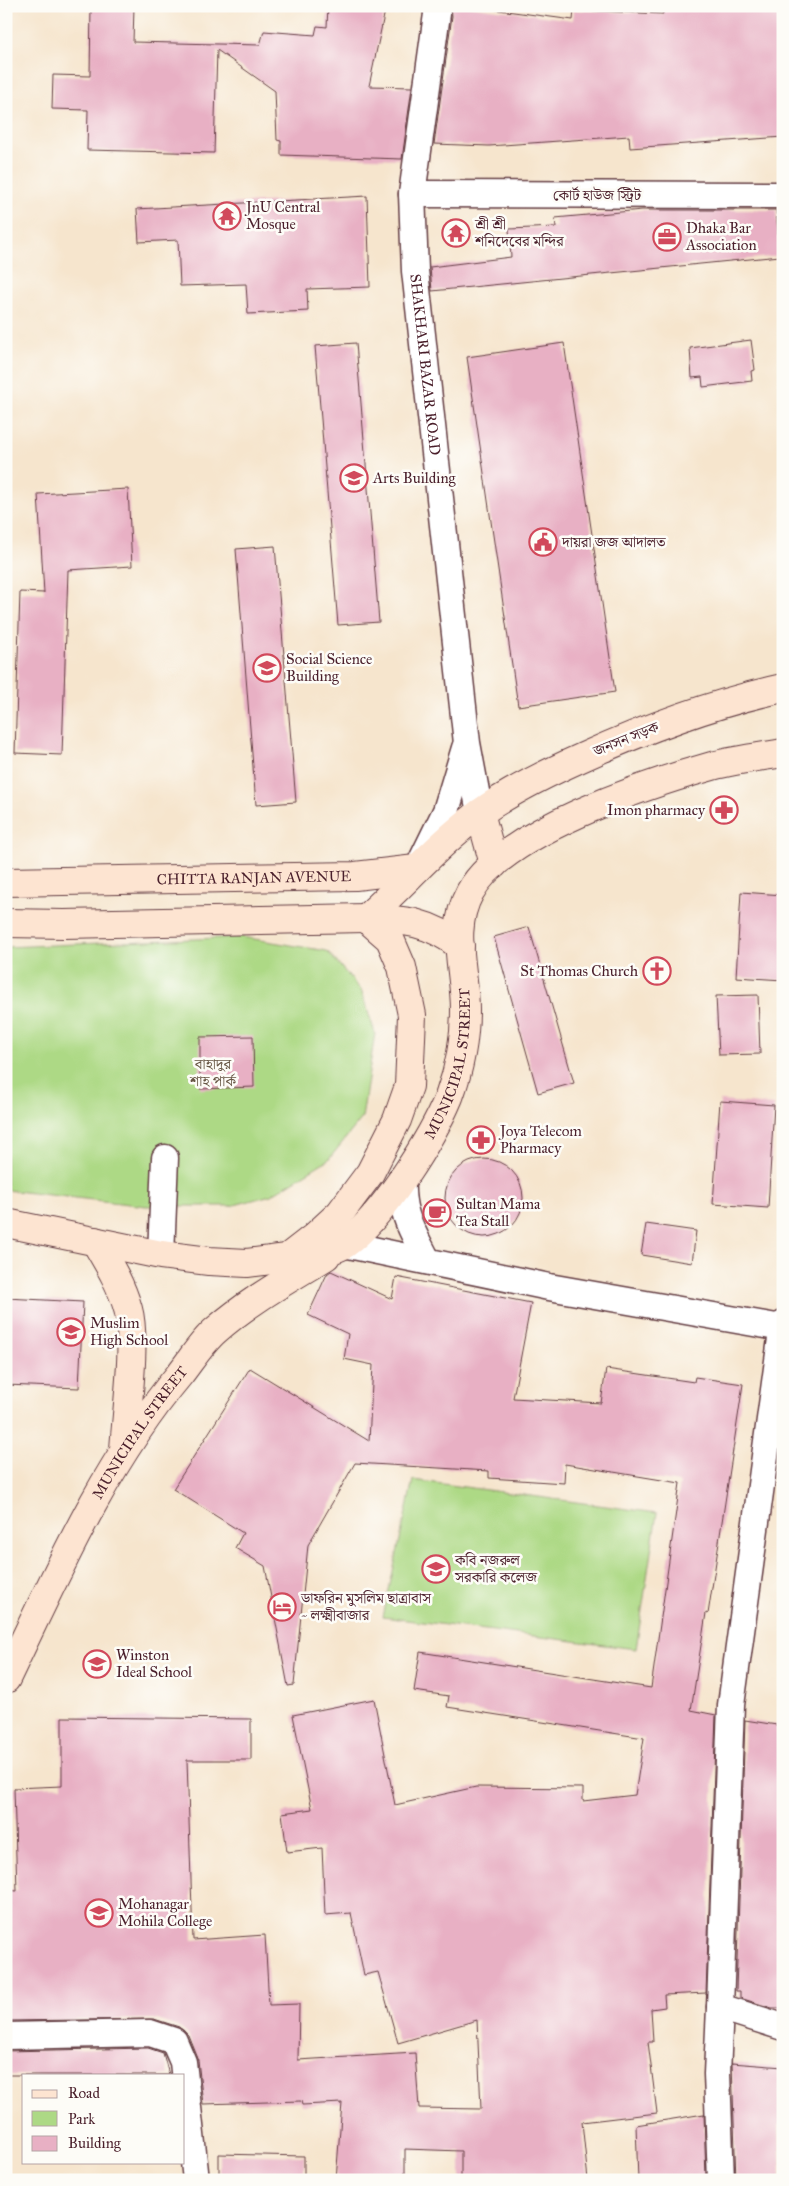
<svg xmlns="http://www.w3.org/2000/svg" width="789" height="2186" font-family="'IM FELL Great Primer','Noto Serif Bengali',serif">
	<rect width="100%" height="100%" fill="#fdfcf7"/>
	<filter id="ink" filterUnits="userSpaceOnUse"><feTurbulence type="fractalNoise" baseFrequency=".02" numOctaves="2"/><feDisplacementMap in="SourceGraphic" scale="10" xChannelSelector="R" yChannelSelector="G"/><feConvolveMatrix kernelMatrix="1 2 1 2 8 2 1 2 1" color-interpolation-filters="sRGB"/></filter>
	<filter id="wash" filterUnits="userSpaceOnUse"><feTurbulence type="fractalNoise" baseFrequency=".0096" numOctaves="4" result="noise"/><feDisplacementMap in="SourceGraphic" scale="20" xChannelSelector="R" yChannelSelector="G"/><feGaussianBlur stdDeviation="1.12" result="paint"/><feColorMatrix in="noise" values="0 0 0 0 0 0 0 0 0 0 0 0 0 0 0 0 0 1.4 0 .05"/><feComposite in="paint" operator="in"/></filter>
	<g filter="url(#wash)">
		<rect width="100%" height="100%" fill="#f6e5cd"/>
		<g fill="#add985" stroke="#7c7c58">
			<path d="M242 937 327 951 361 990 375 1033 362 1118 329 1159 271 1195 231 1206H146L6 1190V947Z"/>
			<path d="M413 1480 657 1513 636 1649 383 1617Z"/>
		</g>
		<g id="blocks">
			<g fill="#e8b0c4">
				<path d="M91 6H134L133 42 260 45 264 31 315 35 317 26 327 27 328 6H386L369 86 412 87 402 159 281 155V141L277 140 275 91 217 50 214 153 87 150 88 110 52 109 53 75 90 76Z"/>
				<path d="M451 6H469L573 20 574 10 663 14 662 6H783V137L630 148 629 136 489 146 434 144 452 16Z"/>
				<path d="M367 196 370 287 307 289 308 311 248 314 246 284 180 286 178 240 139 242 137 209Z"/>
				<path d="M642 210H776L780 256 432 291 430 267 511 257 509 229 556 227 555 218Z"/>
				<path d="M751 340 755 370 751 371 752 381 703 387 702 377 692 378 690 348Z"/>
				<path d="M356 343 379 622 338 625 315 346Z"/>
				<path d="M564 343 615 692 518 706 467 357Z"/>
				<path d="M128 489 132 566 68 570 62 755 15 753 20 592 44 593 38 494Z"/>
				<path d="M275 546 296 802 256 805 236 549Z"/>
				<path d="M741 892 783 895V980L736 977Z"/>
				<path d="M529 927 574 1083 538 1093 494 937Z"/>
				<path d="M758 995 760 1054 719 1055 716 996Z"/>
				<path d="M253 1036 254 1087 200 1089V1037Z"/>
				<path d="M720 1101 774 1105 768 1208 713 1204Z"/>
				<circle cx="484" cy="1198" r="39"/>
				<path d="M646 1224 696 1231 692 1263 641 1255Z"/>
				<path d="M331 1271 392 1299 396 1277 531 1303 513 1398 601 1403 606 1369 694 1382 695 1377 743 1384 708 1614 706 1613 691 1710 716 1715 706 1993 664 1995 665 2007 651 2009 653 2042H648L657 2113 582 2122 588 2180H461V2151L405 2149V2180H336L342 2103 302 2105 301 2101 203 2104 198 2060 188 2035 179 2027 154 2019 6 2021V1890L17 1891 14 1788 62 1786V1717L251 1719V1760H187L193 1940 265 1935 269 2005 299 2004 298 2060 415 2053 419 2108 481 2109 477 2020 398 2043 378 1972 364 1975 351 1913 325 1915 322 1848 287 1852 282 1813 312 1809 293 1715 374 1699 395 1805 476 1787 583 1788V1801L635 1795 644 1738 447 1707 449 1696 414 1691 420 1652 651 1688 680 1483 565 1464 564 1483 489 1478V1471L355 1463 308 1545 294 1685 288 1686 265 1566 235 1548 243 1533 173 1489 250 1368 369 1441 373 1365 344 1359 348 1334 308 1315 327 1274Z"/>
				<path d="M6 1298 83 1302 79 1388 6 1385Z"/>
				<path d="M745 1720 783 1726V2008H772L740 1998V1991H736Z"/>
				<path d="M148 2048 163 2053 169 2075H6V2051Z"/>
				<path d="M732 2063 783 2067V2125H779L781 2180H736Z"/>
				<path d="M704 2114 706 2180H638L636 2125Z"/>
				<path d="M219 2154 304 2156V2180H219Z"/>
			</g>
		</g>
	</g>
	<g filter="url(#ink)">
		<use href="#blocks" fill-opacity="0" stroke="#643d43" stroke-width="1"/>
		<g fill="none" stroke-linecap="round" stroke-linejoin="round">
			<g stroke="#643d43" stroke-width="29">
				<g id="street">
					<path id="s1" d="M436 6 437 14 412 194 415 271 467 743 480 813"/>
					<path d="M412 194 783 195"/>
					<path d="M422 860 446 811 465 748"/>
					<path d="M402 1178C400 1214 412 1230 427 1260"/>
					<path d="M344 1244 549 1287 782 1328"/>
					<path d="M161 1255 165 1158"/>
					<path d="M783 1324 731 1705 720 2007 783 2027"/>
					<path d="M720 2007 717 2074 721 2180"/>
					<path d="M6 2036 150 2033 174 2041 183 2062 196 2180"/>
				</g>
			</g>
			<g stroke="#643d43" stroke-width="30">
				<g id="secondary">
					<path d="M480 813 494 864"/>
					<path id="s2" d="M6 882 355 876 416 869"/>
					<path d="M366 918C404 884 439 843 480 813 512 790 547 773 583 757 647 728 714 703 783 688"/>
					<path d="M6 923 64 924 366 918C405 920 429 921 460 946"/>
					<path d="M6 1223 161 1255 209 1261 247 1263 287 1258 314 1237 340 1213 370 1173 397 1120 409 1086 412 1015 402 967 390 939 366 918"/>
					<path d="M95 1241C108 1263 121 1284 128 1309 137 1340 126 1415 124 1450"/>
					<path id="s3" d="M287 1258C302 1255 333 1252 345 1244 382 1218 432 1138 449 1097 459 1070 465 1039 465 1010 465 969 449 930 470 892 502 832 648 784 712 766 735 760 759 757 783 753"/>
					<path id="s4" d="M6 1679C57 1573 104 1465 180 1374 191 1360 202 1342 216 1330 249 1301 289 1279 326 1256"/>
				</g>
			</g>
			<use href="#street" stroke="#fff" stroke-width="26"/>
			<use href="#secondary" stroke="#fde4d1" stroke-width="28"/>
		</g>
	</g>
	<defs>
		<g id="temple-ring" transform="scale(1.4375)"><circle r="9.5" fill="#fdfcf7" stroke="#d1495b" stroke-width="1.5"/><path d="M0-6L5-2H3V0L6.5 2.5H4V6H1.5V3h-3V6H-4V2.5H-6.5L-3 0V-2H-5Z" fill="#d1495b"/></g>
		<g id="office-ring" transform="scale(1.4375)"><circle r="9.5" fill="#fdfcf7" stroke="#d1495b" stroke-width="1.5"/><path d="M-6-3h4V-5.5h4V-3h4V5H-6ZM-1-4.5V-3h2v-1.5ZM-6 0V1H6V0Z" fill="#d1495b"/></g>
		<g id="university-ring" transform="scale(1.4375)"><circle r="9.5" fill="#fdfcf7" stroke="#d1495b" stroke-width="1.5"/><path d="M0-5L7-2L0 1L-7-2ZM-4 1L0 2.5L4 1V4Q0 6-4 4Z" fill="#d1495b"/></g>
		<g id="civic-ring" transform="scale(1.4375)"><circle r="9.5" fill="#fdfcf7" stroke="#d1495b" stroke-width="1.5"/><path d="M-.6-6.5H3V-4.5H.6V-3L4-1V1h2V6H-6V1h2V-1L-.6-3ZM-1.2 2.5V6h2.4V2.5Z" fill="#d1495b"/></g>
		<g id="pharmacy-ring" transform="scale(1.4375)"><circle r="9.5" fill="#fdfcf7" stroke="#d1495b" stroke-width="1.5"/><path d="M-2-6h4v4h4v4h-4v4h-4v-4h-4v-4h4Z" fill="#d1495b"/></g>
		<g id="church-ring" transform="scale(1.4375)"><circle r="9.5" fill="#fdfcf7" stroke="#d1495b" stroke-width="1.5"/><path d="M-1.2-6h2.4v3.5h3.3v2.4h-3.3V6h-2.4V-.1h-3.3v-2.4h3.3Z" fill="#d1495b"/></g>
		<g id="cafe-ring" transform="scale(1.4375)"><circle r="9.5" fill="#fdfcf7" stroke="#d1495b" stroke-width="1.5"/><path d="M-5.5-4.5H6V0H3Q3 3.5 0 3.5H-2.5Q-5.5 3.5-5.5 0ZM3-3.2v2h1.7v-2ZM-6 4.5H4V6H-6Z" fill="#d1495b"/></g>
		<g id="school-ring" transform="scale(1.4375)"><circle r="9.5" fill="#fdfcf7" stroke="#d1495b" stroke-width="1.5"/><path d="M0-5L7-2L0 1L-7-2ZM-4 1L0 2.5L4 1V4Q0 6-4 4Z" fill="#d1495b"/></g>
		<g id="hotel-ring" transform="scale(1.4375)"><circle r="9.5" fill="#fdfcf7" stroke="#d1495b" stroke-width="1.5"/><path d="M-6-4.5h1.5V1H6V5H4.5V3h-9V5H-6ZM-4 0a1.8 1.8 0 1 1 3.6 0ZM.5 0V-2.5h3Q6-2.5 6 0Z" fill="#d1495b"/></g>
	</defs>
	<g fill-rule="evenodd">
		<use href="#temple-ring" x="227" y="216"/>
		<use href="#temple-ring" x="456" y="233"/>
		<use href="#office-ring" x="667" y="237"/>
		<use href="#university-ring" x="354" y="478"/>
		<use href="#civic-ring" x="543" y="542"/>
		<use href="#university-ring" x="267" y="668"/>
		<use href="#pharmacy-ring" x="724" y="810"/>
		<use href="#church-ring" x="657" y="971"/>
		<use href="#pharmacy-ring" x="481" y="1140"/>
		<use href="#cafe-ring" x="437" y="1213"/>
		<use href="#school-ring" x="71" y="1332"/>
		<use href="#university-ring" x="436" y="1569"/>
		<use href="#hotel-ring" x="282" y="1607"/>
		<use href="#school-ring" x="97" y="1664"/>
		<use href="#university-ring" x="99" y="1913"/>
	</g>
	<g text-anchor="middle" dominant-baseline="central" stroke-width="5" stroke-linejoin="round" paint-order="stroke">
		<g font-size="15" fill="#4a1f2b" stroke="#fdfcf7">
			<text x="597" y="195">কোর্ট হাউজ স্ট্রিট</text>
			<text stroke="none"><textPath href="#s1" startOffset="361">SHAKHARI BAZAR ROAD</textPath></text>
			<text transform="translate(626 739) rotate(-22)">জনসন সড়ক</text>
			<text stroke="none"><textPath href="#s2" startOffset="248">CHITTA RANJAN AVENUE</textPath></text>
			<text stroke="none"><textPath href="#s3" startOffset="274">MUNICIPAL STREET</textPath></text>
			<text stroke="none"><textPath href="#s4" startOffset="281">MUNICIPAL STREET</textPath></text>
		</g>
		<g font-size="15" fill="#4a1f2b" stroke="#fdfcf7" text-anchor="start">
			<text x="246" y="207">JnU Central<tspan x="246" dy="17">Mosque</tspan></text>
			<text x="475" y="224">শ্রী শ্রী<tspan x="475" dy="17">শনিদেবের মন্দির</tspan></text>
			<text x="686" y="228">Dhaka Bar<tspan x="686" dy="17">Association</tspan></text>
			<text x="373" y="478">Arts Building</text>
			<text x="562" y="542">দায়রা জজ আদালত</text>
			<text x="286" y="659">Social Science<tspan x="286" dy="17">Building</tspan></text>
			<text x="705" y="810" text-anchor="end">Imon pharmacy</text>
			<text x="638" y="971" text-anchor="end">St Thomas Church</text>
			<text x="500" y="1131">Joya Telecom<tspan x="500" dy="17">Pharmacy</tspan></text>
			<text x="456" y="1204">Sultan Mama<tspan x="456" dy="17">Tea Stall</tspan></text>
			<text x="90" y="1323">Muslim<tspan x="90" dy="17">High School</tspan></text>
			<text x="455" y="1560">কবি নজরুল<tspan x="455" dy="17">সরকারি কলেজ</tspan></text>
			<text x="301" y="1598">ডাফরিন মুসলিম ছাত্রাবাস<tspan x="301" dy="17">~ লক্ষ্মীবাজার</tspan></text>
			<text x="116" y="1655">Winston<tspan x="116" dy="17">Ideal School</tspan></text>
			<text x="118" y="1904">Mohanagar<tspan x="118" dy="17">Mohila College</tspan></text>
		</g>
		<g font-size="15" fill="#685746" stroke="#fdfcf7">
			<text x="213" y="1064">বাহাদুর<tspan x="213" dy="17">শাহ পার্ক</tspan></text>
		</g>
	</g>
	<rect width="789" height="2186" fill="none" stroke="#fdfcf7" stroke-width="25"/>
	<rect x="22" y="2074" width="162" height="90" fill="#fdfcf7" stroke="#b5a4a5"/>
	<rect x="32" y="2090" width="25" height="8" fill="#fde4d1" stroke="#b5a4a5"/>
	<text x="68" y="2098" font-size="15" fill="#4a1f2b">Road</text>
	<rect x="32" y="2111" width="25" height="15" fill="#add985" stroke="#b5a4a5"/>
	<text x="68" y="2124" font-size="15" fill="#4a1f2b">Park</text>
	<rect x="32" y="2136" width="25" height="15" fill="#e8b0c4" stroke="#b5a4a5"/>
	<text x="68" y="2148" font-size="15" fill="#4a1f2b">Building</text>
</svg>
